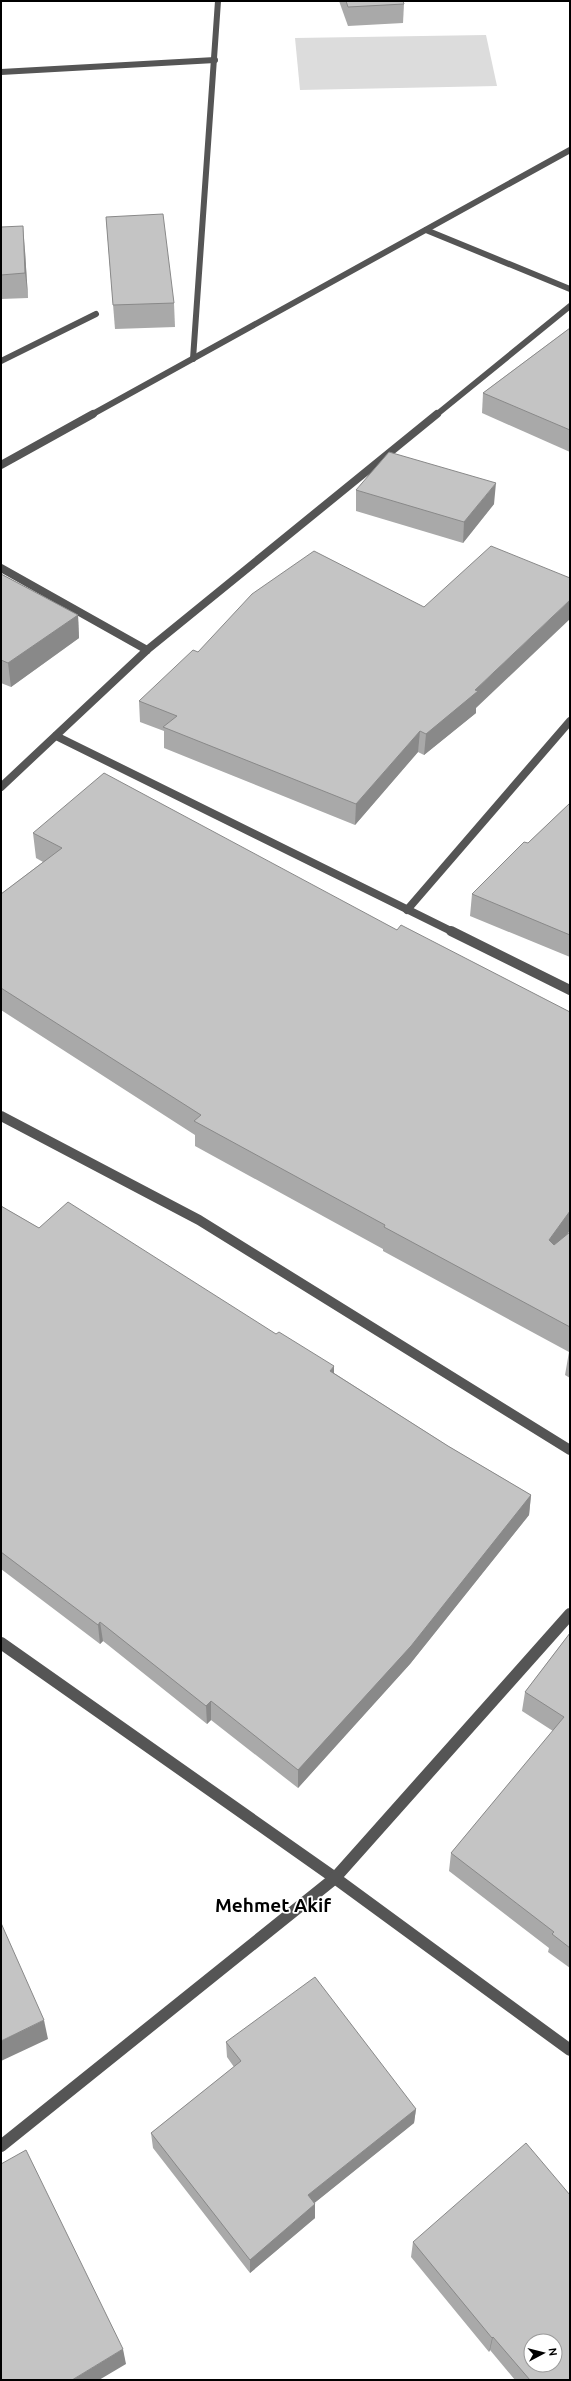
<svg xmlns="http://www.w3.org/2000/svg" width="571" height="2381" font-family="Ubuntu,sans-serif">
	<rect width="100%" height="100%" fill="#fff"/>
	<path fill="#dcdcdc" d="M486 35 497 86 300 90 295 38Z"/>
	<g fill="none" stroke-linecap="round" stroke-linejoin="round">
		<g stroke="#555" stroke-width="6">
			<path d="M1 72 215 60"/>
			<path d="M426 230 570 289"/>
			<path d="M193 359 218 1"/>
			<path d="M1 361 96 314"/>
			<path d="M91 415 570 150"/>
			<path d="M436 415 570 306"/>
		</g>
		<g stroke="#555" stroke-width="8">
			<path d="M1 465 93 414"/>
			<path d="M1 568 147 650"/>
			<path d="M56 736 453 932"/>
			<path d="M1 787 147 650 437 414"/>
			<path d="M407 910 570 721"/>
		</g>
		<g stroke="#555" stroke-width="10">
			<path d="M451 931 570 990"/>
			<path d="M1 1116 199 1220 570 1450"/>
		</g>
		<g stroke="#555" stroke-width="12">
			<path d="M1 1643 335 1878 570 2050"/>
			<path d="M1 2146 335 1878 570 1614"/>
		</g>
	</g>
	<g fill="#a9a9a9">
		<path d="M339 1H403L404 4 403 23 348 26Z"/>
		<path d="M106 217 174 303 175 327 115 329Z"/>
		<path d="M1 227 25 251 28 298 1 299Z"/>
		<path d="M570 328V452L482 413 483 393Z"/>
		<path d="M356 490 494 504 463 543 356 511Z"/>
		<path d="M1 574 78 615 79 638 11 687 1 683Z"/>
		<path d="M198 652 476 708V713L424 755 418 752 355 825 164 748V731L140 722 139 701Z"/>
		<path d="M570 803V957L470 916 472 894 528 843Z"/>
		<path d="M33 833 397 930 570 1012V1230L568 1233 570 1232V1378L565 1375 569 1352 383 1251V1249L195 1146V1135L1 1010V894L43 862 36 858Z"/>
		<path d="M1 1206 39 1228 334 1373 448 1446 531 1495 529 1515 410 1664 298 1788 211 1720 207 1724 103 1641 100 1644 1 1569Z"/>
		<path d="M570 1633V1968L548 1952 549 1948 449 1871 451 1853 553 1731 522 1711 525 1692Z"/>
		<path d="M226 2042 416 2109 414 2123 314 2203 315 2204V2218L250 2273 153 2148 151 2133 234 2067 227 2057Z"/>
		<path d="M413 2242 570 2380H515L490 2350 489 2352 411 2257Z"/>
	</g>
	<g fill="#898989">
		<path d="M23 226 25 251 28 298 25 273Z"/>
		<path d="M496 483 494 504 463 543 464 522Z"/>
		<path d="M570 600V619L476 708V713L424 755 426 734 475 690Z"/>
		<path d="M78 615 79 638 11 687 8 663Z"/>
		<path d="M420 731 418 752 355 825 356 804Z"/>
		<path d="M570 1211V1230L546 1265 549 1240Z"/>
		<path d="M334 1366V1386L330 1371Z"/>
		<path d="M531 1495 529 1515 410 1664 298 1788V1770Z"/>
		<path d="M100 1622 103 1641 100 1644 98 1625Z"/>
		<path d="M211 1701V1720L207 1724 206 1706Z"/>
		<path d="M44 2020 48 2039 1 2061V2041Z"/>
		<path d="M416 2109 414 2123 307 2209 308 2195Z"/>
		<path d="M315 2204V2218L250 2273V2260Z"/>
		<path d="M493 2337 490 2350 489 2352 492 2338Z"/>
		<path d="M123 2349 126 2364 99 2380H72Z"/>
	</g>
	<g fill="#c4c4c4" stroke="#898989" fill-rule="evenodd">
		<path d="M346 1H403L404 4 348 7Z"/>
		<path d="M163 214 174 303 113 305 106 217Z"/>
		<path d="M23 226 25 273 1 275V227Z"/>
		<path d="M570 328V430L483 393Z"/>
		<path d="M389 452 496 483 464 522 356 490Z"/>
		<path d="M491 546 570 578V600L475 690 478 691 426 734 420 731 356 804 163 727 177 716 139 701 193 650 198 652 252 594 314 551 424 607Z"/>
		<path d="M1 574 78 615 8 663 1 660Z"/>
		<path d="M104 773 397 930 401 925 570 1012V1211L549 1240 554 1245 570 1232V1327L384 1227 385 1225 194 1121 201 1115 1 988V894L62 848 33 833Z"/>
		<path d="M570 803V935L472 894 524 842 528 843Z"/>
		<path d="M68 1202 276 1334 279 1332 334 1366 330 1371 448 1446 531 1495 411 1646 298 1770 211 1701 206 1706 100 1622 98 1625 1 1552V1206L39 1228Z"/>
		<path d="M570 1633V1948L552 1934 554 1932 451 1853 564 1717 525 1692Z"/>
		<path d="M1 1923 44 2020 1 2041Z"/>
		<path d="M315 1977 416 2109 308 2195 315 2204 250 2260 151 2133 241 2061 226 2042Z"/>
		<path d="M526 2143 570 2195V2380H530L493 2337 492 2338 413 2242ZM531 2341H555V2365H531Z"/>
		<path d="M26 2150 123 2349 72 2380H1V2164Z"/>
	</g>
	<g text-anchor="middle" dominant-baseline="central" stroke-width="3.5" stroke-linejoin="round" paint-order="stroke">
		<g font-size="19" font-weight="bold" fill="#000" stroke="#fff">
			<text x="273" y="1905">Mehmet Akif</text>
		</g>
	</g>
	<rect width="571" height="2381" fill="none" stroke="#000000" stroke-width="4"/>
	<g transform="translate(543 2353) rotate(83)"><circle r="19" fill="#ffffff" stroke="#999999"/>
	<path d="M0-3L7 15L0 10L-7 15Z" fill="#000000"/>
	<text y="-6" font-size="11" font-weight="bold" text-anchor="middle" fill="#000000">N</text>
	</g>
</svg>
